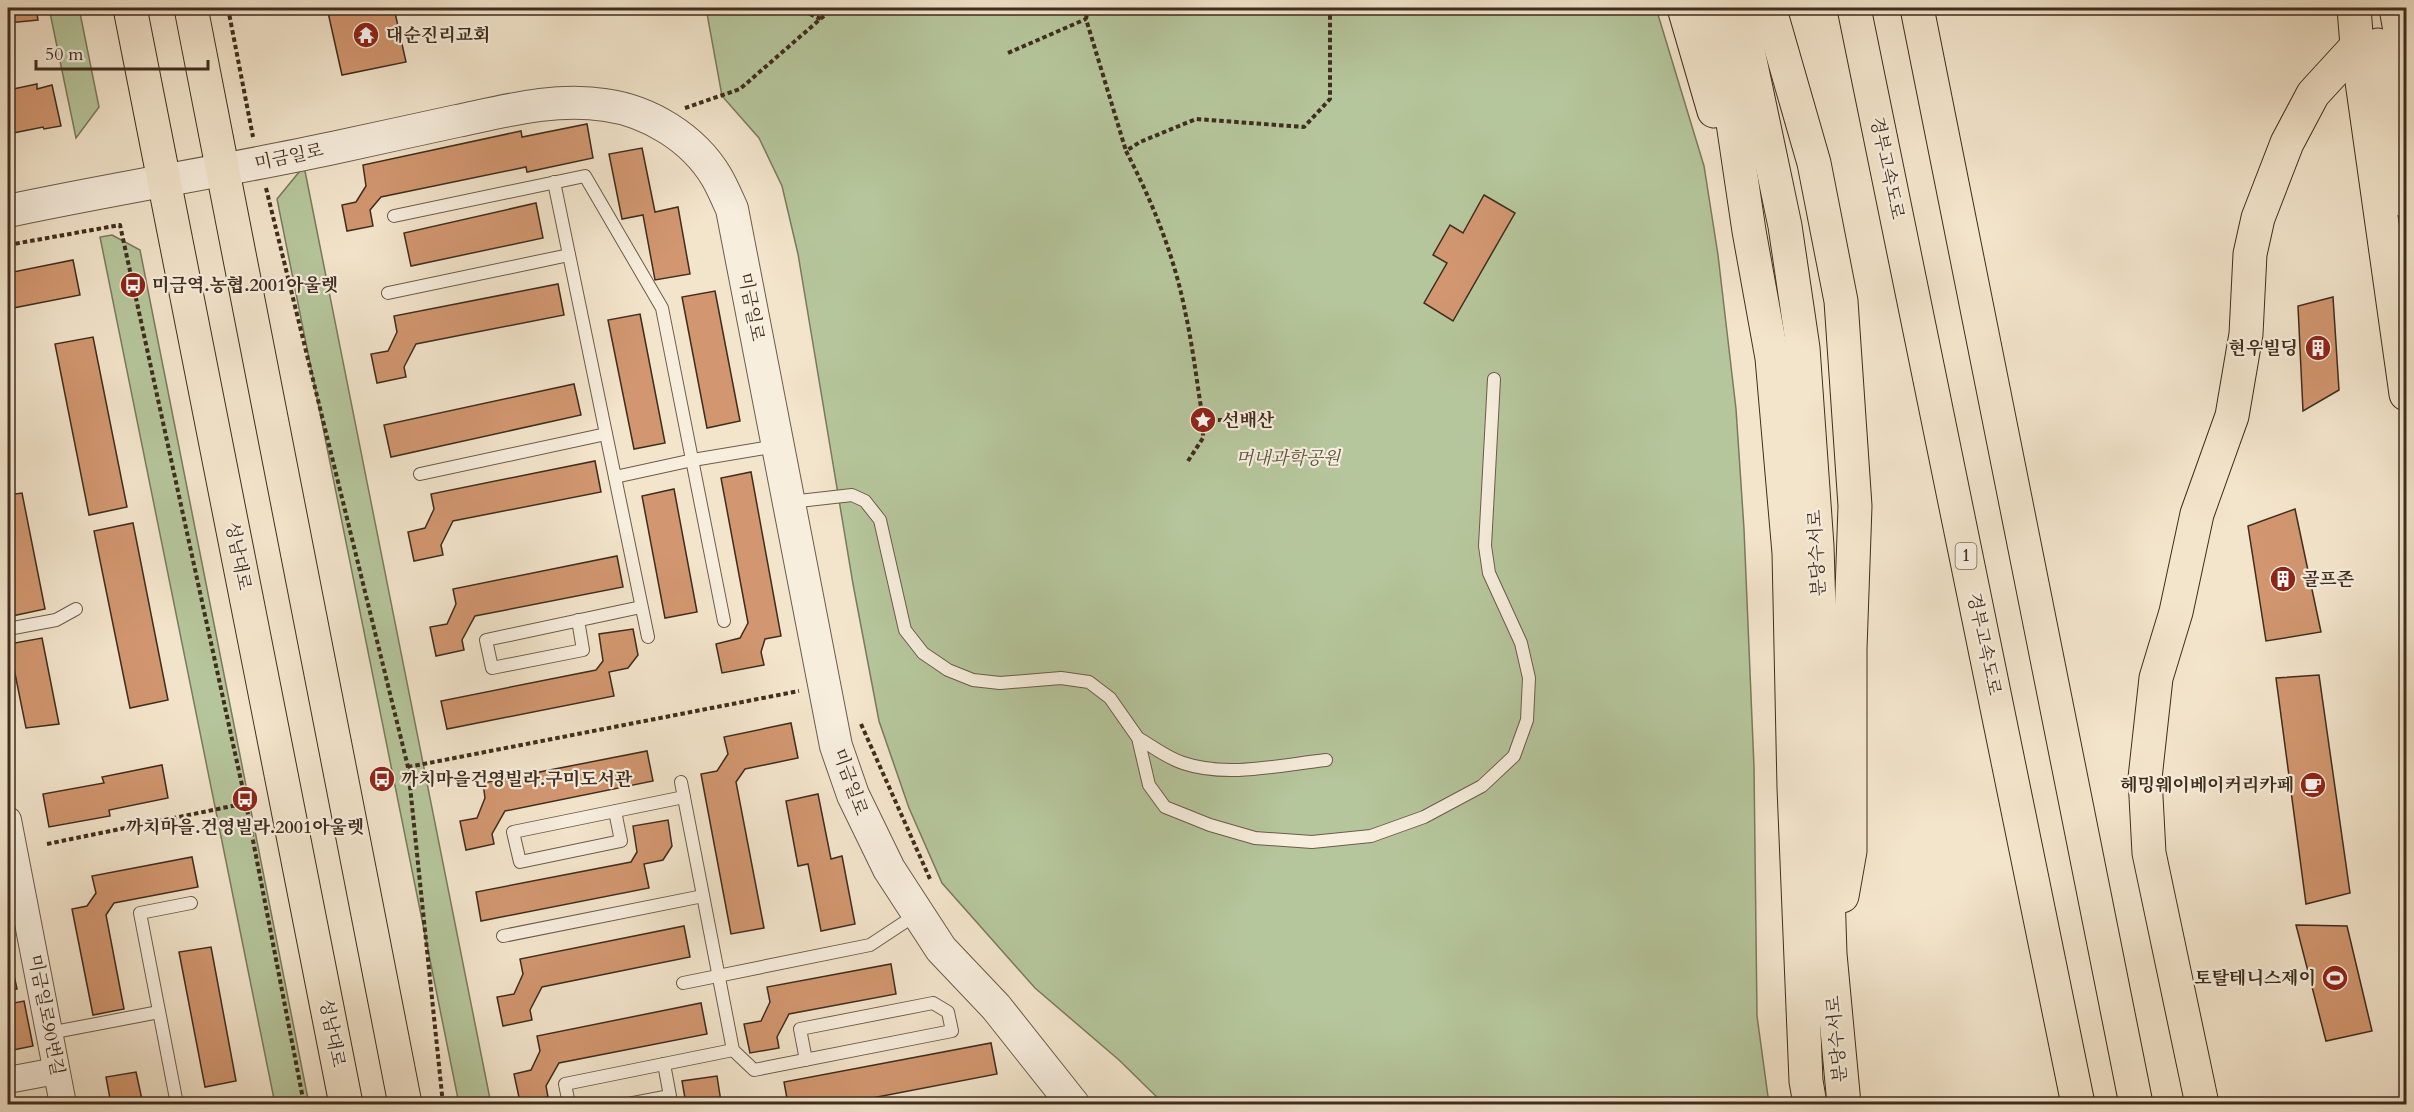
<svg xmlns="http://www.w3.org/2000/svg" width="2414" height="1112" font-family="Cardo,'Noto Serif KR',serif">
	<rect width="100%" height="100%" fill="#f3e5cc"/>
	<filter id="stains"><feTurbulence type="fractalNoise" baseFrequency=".00333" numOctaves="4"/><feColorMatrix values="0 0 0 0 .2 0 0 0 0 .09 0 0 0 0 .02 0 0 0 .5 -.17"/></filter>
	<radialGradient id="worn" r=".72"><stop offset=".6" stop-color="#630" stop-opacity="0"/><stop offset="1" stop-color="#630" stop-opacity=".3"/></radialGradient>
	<g fill="#b6c69c" stroke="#7a7a5d" stroke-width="1.5">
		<path d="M49 8H79L99 107 76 138Z"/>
		<path d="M706 8H1656L1704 166 1718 255 1736 409 1744 529 1754 767 1757 1016 1769 1104H1164L1119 1060 1035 988 942 883 909 808 879 721 853 584 798 254 782 186 759 138 722 96Z"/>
		<path d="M304 166 491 1104H459L277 199Z"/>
		<path d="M112 235 140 250 309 1104H275L100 237Z"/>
	</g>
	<g fill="#d29770" stroke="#3f2d1e" stroke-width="1.5">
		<path d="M8 8H36L38 20 8 23Z"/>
		<path d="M327 8H394L406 62 342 75Z"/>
		<path d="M460 8H495L462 14Z"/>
		<path d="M37 84V89L52 85 61 126 44 129 43 127 8 134V90Z"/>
		<path d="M587 124 593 158 527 172 526 167 381 197 370 210 373 226 347 231 342 205 356 202 366 186 363 165 521 131 522 137Z"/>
		<path d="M642 148 655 212 678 207 690 274 655 280 643 215 622 219 609 154Z"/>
		<path d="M1484 195 1515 213 1453 321 1424 303 1447 263 1433 255 1450 225 1463 233Z"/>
		<path d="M536 203 543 238 411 266 404 233Z"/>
		<path d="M73 260 80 295 8 309V273Z"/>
		<path d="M558 284 564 315 416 344 404 367 406 377 377 383 371 354 388 351 397 332 394 316Z"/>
		<path d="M715 291 740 421 707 428 682 297Z"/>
		<path d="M2333 297 2339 390 2303 411 2298 306Z"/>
		<path d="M640 314 665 443 634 449 608 320Z"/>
		<path d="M93 337 127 507 89 515 55 344Z"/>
		<path d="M574 384 581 415 391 457 384 425Z"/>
		<path d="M8 439 14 469 8 470Z"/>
		<path d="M595 461 601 492 453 521 441 545 443 555 414 561 408 532 425 528 434 509 431 494Z"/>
		<path d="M751 472 781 636 765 639 761 652 764 665 722 673 716 644 740 638 748 623 721 478Z"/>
		<path d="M674 489 697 612 665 618 642 496Z"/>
		<path d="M22 493 45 609 12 616 8 593V495Z"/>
		<path d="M2295 509 2321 632 2266 641 2248 526Z"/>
		<path d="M133 523 168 700 130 708 94 531Z"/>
		<path d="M617 556 623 587 475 616 462 640 464 650 436 656 430 627 447 624 456 604 453 589Z"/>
		<path d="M633 629 638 655 628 668 609 672 614 696 447 729 441 701 596 670 603 661 599 634Z"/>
		<path d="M42 638 59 724 26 728 9 644Z"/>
		<path d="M2319 675 2350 893 2306 904 2276 678Z"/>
		<path d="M791 723 798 758 745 769 736 782 764 928 731 934 701 774 717 771 728 754 724 737Z"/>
		<path d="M647 751 653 781 505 811 492 834 494 844 466 850 460 821 477 818 485 798 483 783Z"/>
		<path d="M162 765 168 798 109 810 110 816 49 827 43 794 104 783 102 777Z"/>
		<path d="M818 794 831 859 842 856 855 924 821 931 808 864 798 866 786 801Z"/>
		<path d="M668 820 672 846 663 860 644 864 649 888 481 921 476 892 631 862 637 852 633 826Z"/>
		<path d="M192 857 198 887 114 903 106 915 124 1009 93 1015 72 909 87 906 96 893 92 876Z"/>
		<path d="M2296 925 2347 926 2372 1031 2326 1041Z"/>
		<path d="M684 926 690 957 542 987 530 1010 532 1020 503 1026 497 997 514 994 523 974 520 959Z"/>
		<path d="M211 947 236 1081 205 1087 179 952Z"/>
		<path d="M8 948 17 989 8 991Z"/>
		<path d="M891 964 896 994 789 1014 777 1037 779 1048 750 1053 744 1024 761 1021 770 1002 767 987Z"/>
		<path d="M24 1001 33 1046 8 1051V1004Z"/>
		<path d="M701 1003 707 1034 559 1063 546 1086 548 1097 520 1102 514 1074 531 1070 540 1051 537 1036Z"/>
		<path d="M991 1043 997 1074 841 1104H788L784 1082Z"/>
		<path d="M136 1072 143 1104H111L106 1077Z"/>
		<path d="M717 1076 721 1102 719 1104H686L682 1081Z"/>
	</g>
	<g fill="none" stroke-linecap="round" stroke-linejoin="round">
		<g stroke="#6c5b4a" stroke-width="14">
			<g id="service">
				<path d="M554 182 648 637"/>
				<path d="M394 216 585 176 662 308 724 621"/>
				<path d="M388 293 569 255"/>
				<path d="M420 474 606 434"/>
				<path d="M615 477 693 460 777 446"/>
				<path d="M790 502 852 495 865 501 880 520 905 630 923 653 948 670 973 680 1000 683 1061 678 1089 682 1110 698 1138 738 1149 785 1165 807 1210 825 1255 838 1312 842 1371 836 1424 817 1482 786 1514 756 1527 720 1529 678 1521 643 1489 573 1485 546 1494 379"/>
				<path d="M578 620 583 650 492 668 486 640 641 607"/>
				<path d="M8 629 56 620 76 609"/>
				<path d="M1138 738C1152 746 1167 758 1183 763 1227 778 1280 765 1326 760"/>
				<path d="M681 782 733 1050 754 1070 952 1031 948 1012 933 1003 800 1029 806 1060"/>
				<path d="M615 811 621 841 520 862 513 832 684 797"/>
				<path d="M503 936 703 896"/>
				<path d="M683 983 870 945 917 914"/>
				<path d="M49 1033 159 1012"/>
				<path d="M177 1104 140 913 191 903"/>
				<path d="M569 1104 565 1084 733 1050"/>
				<path d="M628 1104 670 1096 664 1064"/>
			</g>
		</g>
		<g stroke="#6c5b4a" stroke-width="28">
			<g id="minor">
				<path d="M8 820 63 1104"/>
				<path d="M8 1080 56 1071"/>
			</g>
		</g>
		<g stroke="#6c5b4a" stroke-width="34">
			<path id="tertiary" d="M8 211C116 188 225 171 333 148 374 139 416 130 457 121 505 111 556 97 605 105 649 111 693 138 716 176 722 186 727 198 732 209L836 746 853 795 889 869 941 949 996 1007 1073 1104"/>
		</g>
		<g stroke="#3f2d1e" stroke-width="35">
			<g id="primary">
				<path d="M130 8 346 1104"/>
				<path d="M191 8 405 1104"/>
				<path d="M2354 8 2357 46 2406 394"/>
				<path d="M2396 8 2406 65"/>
				<path d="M2378 45 2406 201"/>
				<path d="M2202 1104 2149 853 2145 778 2156 678 2176 612 2197 514 2232 416 2246 334 2250 254 2258 218 2287 143 2313 94 2357 46"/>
			</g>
		</g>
		<g stroke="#3f2d1e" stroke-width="35">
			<g id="trunk">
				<path d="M1684 8 1714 111"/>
				<path d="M1716 8 1749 231 1772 358 1789 553 1794 788 1806 1081 1810 1104"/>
				<path d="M1739 8 1785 226 1803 348 1817 546 1830 954 1844 1104"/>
				<path d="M1772 17 1814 163 1841 301 1855 506 1850 649V851L1842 896"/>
			</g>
		</g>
		<g stroke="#3f2d1e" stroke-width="35">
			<g id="motorway">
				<path d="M1854 8 2078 1104"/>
				<path d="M1917 8 2136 1104"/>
			</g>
		</g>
		<g stroke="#3f2d1e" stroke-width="4" stroke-dasharray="4.5 3" stroke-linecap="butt">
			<path d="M228 8 253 137"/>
			<path d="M796 8 821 19"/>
			<path d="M1088 8 1086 19 1126 151"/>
			<path d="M1008 53 1086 19"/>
			<path d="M685 108 740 89 833 8"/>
			<path d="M266 188 408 767 443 1104"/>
			<path d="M8 245 120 225 245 799 304 1104"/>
			<path d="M1203 420H1238"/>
			<path d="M1188 461 1203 438V420C1197 384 1193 347 1185 311 1174 255 1152 201 1126 151L1140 142 1196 119 1304 127 1330 99V8"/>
			<path d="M861 724 930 879"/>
			<path d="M408 767 799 691"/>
			<path d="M47 844 242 804"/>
		</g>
		<use href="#service" stroke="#f7eede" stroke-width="12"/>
		<use href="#minor" stroke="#f7eede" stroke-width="26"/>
		<use href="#tertiary" stroke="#f7eede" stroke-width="32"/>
		<use href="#primary" stroke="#f3e5cc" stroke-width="33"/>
		<use href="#trunk" stroke="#f3e5cc" stroke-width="33"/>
		<use href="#motorway" stroke="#f3e5cc" stroke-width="33"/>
	</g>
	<defs>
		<g id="temple-disc" transform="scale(1.35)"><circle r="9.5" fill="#8f2418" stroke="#f7eede"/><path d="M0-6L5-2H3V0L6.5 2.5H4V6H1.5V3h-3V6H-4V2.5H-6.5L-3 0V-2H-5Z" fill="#fff"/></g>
		<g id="bus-disc" transform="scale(1.35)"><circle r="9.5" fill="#8f2418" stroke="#f7eede"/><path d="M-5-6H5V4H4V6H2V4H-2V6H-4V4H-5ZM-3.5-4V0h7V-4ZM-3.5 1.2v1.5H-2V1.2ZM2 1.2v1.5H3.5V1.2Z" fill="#fff"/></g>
		<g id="building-disc" transform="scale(1.35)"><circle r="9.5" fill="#8f2418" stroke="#f7eede"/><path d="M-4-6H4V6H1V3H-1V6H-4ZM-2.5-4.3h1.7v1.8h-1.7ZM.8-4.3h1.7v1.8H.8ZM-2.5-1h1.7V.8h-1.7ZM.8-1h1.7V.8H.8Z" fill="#fff"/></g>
		<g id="sight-disc" transform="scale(1.35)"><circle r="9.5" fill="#8f2418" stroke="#f7eede"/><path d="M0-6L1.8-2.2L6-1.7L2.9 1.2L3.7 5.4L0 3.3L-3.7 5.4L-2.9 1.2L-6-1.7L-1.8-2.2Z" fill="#fff"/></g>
		<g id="cafe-disc" transform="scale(1.35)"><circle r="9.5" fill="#8f2418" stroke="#f7eede"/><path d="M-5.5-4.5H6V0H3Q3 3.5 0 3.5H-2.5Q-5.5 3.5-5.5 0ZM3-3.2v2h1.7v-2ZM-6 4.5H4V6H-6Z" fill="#fff"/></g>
		<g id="stadium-disc" transform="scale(1.35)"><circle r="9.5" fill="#8f2418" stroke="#f7eede"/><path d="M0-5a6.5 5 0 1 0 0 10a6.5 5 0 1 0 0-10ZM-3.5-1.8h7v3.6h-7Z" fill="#fff"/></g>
	</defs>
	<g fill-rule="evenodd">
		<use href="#temple-disc" x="366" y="35"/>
		<use href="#bus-disc" x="133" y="285"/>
		<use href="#building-disc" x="2318" y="348"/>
		<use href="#sight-disc" x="1203" y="420"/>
		<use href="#building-disc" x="2283" y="579"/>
		<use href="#bus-disc" x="382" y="779"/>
		<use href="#cafe-disc" x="2313" y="785"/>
		<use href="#bus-disc" x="245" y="799"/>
		<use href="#stadium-disc" x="2335" y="978"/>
	</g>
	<g text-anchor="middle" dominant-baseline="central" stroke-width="4.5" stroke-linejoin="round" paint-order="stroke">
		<rect fill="#f7eede" stroke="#766758" stroke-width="1.5" x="1955.5" y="543" width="21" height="26" rx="4.5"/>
		<g font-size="16" font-weight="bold" fill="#3f2d1e">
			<text x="1966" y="556">1</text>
		</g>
		<g font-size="18" font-weight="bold" fill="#3f2d1e" stroke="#f7eede" text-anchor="start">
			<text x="386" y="35">대순진리교회</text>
			<text x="152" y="285">미금역.농협.2001아울렛</text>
			<text x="2298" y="348" text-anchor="end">현우빌딩</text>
			<text x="1222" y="420">선배산</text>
			<text x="2302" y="579">골프존</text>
			<text x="401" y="779">까치마을건영빌라.구미도서관</text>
			<text x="2294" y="785" text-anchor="end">헤밍웨이베이커리카페</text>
			<text x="245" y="827" text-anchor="middle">까치마을.건영빌라.2001아울렛</text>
			<text x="2316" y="978" text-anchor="end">토탈테니스제이</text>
		</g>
		<g font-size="18" fill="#3f2d1e" stroke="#f7eede">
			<text transform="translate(289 157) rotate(-12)">미금일로</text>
			<text transform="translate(1887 168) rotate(78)">경부고속도로</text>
			<text transform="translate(751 307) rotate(79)">미금일로</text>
			<text transform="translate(1817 553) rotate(-93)">분당수서로</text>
			<text transform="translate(238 556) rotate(79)">성남대로</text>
			<text transform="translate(1984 644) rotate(78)">경부고속도로</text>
			<text transform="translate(850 782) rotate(70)">미금일로</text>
			<text transform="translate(46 1015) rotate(79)">미금일로90번길</text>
			<text transform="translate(332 1033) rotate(79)">성남대로</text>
			<text transform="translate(1837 1039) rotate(-95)">분당수서로</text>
		</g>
		<g font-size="18" font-style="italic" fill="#5d533e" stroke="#f7eede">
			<text x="1288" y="458">머내과학공원</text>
		</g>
	</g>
	<rect width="2414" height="1112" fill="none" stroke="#f3e5cc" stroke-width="30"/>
	<rect x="9" y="9" width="2396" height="1094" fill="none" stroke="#3f2d1e" stroke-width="3"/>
	<rect x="15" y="15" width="2384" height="1082" fill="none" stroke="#3f2d1e" stroke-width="1.5"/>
	<path d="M36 60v9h172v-9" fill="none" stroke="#3f2d1e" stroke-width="3"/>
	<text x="45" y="60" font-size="18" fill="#3f2d1e" stroke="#f7eede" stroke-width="4.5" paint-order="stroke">50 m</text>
	<rect width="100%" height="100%" filter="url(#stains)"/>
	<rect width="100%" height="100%" fill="url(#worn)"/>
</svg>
